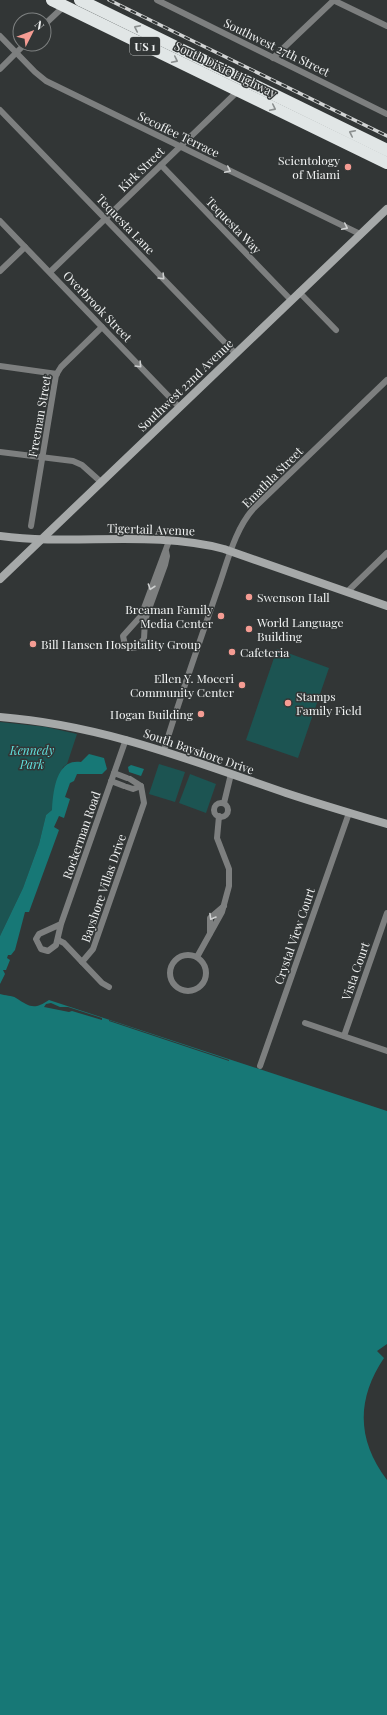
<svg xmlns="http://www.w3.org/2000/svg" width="387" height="1715" font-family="'Playfair Display',serif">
	<rect width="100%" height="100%" fill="#323636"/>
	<g fill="#1c5452">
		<path d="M277 649 329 668 298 758 246 740Z"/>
		<path d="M0 722 46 727 77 734 67 764 63 767 52 810 46 815 39 844 23 888 0 936Z"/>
		<path d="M159 764 185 772 175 802 149 794Z"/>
		<path d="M190 774 216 784 206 813 179 803Z"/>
	</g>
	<g fill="#177876">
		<path d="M89 754 104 758 107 769 102 774H77L74 781 70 783 65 797 70 799 64 818 59 816 54 827 59 830 29 912H25L15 950 11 955H8L7 958 10 960 6 970H3L5 974 0 984V936L23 888 39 844 46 815 52 810C53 792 56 758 81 762Z"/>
		<path d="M131 765 144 769 141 776 129 772 128 767Z"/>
		<path d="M0 994C5 996 12 995 16 998 30 1007 34 1010 49 1000L387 1111V1344L377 1351 384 1358C356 1400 357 1440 387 1480V1715H0Z"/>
	</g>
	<g fill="#323636">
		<path d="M51 1003 60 1007H68L102 1018V1020L72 1011 69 1012 44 1007 46 1004Z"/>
		<path d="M109 1020 229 1060V1061L109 1021Z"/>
	</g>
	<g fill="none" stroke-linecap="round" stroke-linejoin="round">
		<g stroke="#7d7f7f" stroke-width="6">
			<path d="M157 0 387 114"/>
			<path d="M333 0 387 26"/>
			<path d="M44 25 60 10 66 7"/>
			<path d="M0 36 35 72 46 81 360 234"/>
			<path d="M273 58 334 0"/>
			<path d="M0 69 25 44"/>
			<path d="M0 110 235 353"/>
			<path d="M161 165 291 300"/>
			<path d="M0 221 179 407"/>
			<path d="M0 271 25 247"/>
			<path d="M50 272 239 90"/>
			<path d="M299 292 336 330"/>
			<path d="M0 366 57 374"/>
			<path d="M0 452 73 461 82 465 101 482"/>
			<path d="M31 526 56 375 61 367 102 327"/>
			<path d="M166 551 167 556 165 565 145 620 144 639 135 648H130L125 645 123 636 141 616 169 541"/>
			<path d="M347 592 387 553"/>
			<path d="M164 750C180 697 199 644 217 591 227 564 234 530 254 508L387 380"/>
			<path d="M114 773 127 778"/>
			<path d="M111 781 124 786"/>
			<path d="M127 787 133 789 141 786"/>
			<circle cx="221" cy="810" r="7"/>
			<path d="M224 803 231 774"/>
			<path d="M61 924 39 934 36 939 41 949 48 951 56 945 61 924 126 739"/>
			<path d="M210 933V918L224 906"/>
			<path d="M58 940 64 943 82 962 93 949 144 803 141 786 130 779"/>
			<circle cx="188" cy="973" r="18"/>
			<path d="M197 957 222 912 229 886V869L217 838 219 816"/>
			<path d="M82 962 102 983 109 987"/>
			<path d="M305 1023 387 1051"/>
			<path d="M344 1036 387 913"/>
			<path d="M260 1066 349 813"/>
		</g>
		<g stroke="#a6a9a9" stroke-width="8">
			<path d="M0 536C74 546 151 530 224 549L387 606"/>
			<path d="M0 579 387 209"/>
			<path d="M0 717C102 725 190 760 286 793 319 804 353 814 387 824"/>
		</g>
		<g stroke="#e1e6e6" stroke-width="12">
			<path d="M52 0 387 163"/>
			<path d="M80 0 387 150"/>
		</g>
		<g stroke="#d1d3d3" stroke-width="3.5">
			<path id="rail" d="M109 0 387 136"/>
		</g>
		<use href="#rail" stroke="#323636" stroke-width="2" stroke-dasharray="6" stroke-linecap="butt"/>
	</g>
	<defs><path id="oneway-chevron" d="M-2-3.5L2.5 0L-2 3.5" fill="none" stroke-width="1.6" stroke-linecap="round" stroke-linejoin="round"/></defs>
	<g stroke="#8a8e8e">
		<use href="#oneway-chevron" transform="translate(137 28) rotate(-154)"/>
		<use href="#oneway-chevron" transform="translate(175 60) rotate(26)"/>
		<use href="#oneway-chevron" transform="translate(273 108) rotate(26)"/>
		<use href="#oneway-chevron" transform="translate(352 133) rotate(-154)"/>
	</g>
	<g stroke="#ced0d0">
		<use href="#oneway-chevron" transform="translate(228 170) rotate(26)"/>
		<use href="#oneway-chevron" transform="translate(345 227) rotate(26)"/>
		<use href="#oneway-chevron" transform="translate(162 277) rotate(46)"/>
		<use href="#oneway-chevron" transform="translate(139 365) rotate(46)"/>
		<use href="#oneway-chevron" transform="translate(151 587) rotate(109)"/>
		<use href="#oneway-chevron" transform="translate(212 917) rotate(120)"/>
	</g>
	<g fill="#f59c93" stroke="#323636" stroke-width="1.5">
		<circle cx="348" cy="167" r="4"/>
		<circle cx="249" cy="597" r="4"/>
		<circle cx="221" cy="616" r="4"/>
		<circle cx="249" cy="629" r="4"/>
		<circle cx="33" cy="644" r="4"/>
		<circle cx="232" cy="652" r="4"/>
		<circle cx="242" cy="685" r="4"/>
		<circle cx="288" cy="703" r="4"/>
		<circle cx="201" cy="714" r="4"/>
	</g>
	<g text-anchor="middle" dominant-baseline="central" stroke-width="3" stroke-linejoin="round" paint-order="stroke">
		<rect fill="#323636" stroke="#b7baba" stroke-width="1" x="130" y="37" width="30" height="18" rx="3"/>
		<g font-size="11" font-weight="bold" fill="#f0f2f2">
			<text x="145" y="46">US 1</text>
		</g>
		<g font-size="12" fill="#f0f2f2" stroke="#323636">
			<text transform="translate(277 47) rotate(26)">Southwest 27th Street</text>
			<text transform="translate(226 69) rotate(26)">South Dixie Highway</text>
			<text transform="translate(179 134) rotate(26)">Secoffee Terrace</text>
			<text transform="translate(141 169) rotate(-44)">Kirk Street</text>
			<text transform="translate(126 224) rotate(46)">Tequesta Lane</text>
			<text transform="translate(234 225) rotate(46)">Tequesta Way</text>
			<text transform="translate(98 306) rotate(46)">Overbrook Street</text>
			<text transform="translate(185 385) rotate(-44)">Southwest 22nd Avenue</text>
			<text transform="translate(39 416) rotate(-80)">Freeman Street</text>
			<text transform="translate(272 477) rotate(-45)">Emathla Street</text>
			<text transform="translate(151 529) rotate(2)">Tigertail Avenue</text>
			<text transform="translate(199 751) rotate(19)">South Bayshore Drive</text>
			<text transform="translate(81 835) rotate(-71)">Rockerman Road</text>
			<text transform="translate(103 888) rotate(-71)">Bayshore Villas Drive</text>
			<text transform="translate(294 936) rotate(-71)">Crystal View Court</text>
			<text transform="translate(355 971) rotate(-71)">Vista Court</text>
		</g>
		<g font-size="12" fill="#f0f2f2" stroke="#323636" text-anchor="start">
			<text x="340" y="160" text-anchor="end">Scientology<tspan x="340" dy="14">of Miami</tspan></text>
			<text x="257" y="597">Swenson Hall</text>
			<text x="213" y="609" text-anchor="end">Breaman Family<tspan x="213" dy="14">Media Center</tspan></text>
			<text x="257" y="622">World Language<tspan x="257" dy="14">Building</tspan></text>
			<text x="41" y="644">Bill Hansen Hospitality Group</text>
			<text x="240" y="652">Cafeteria</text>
			<text x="234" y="678" text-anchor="end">Ellen Y. Moceri<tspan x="234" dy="14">Community Center</tspan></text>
			<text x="296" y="696">Stamps<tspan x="296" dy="14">Family Field</tspan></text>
			<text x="193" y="714" text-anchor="end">Hogan Building</text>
		</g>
		<g font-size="12" font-style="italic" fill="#60e1dd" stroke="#323636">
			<text x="32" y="750">Kennedy<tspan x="32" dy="14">Park</tspan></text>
		</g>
	</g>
	<g transform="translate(32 32) rotate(48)"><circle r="19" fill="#323636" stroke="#7e8181"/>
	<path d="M0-3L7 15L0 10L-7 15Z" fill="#f59c93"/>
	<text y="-6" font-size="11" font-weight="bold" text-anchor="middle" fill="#f0f2f2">N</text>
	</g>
</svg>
